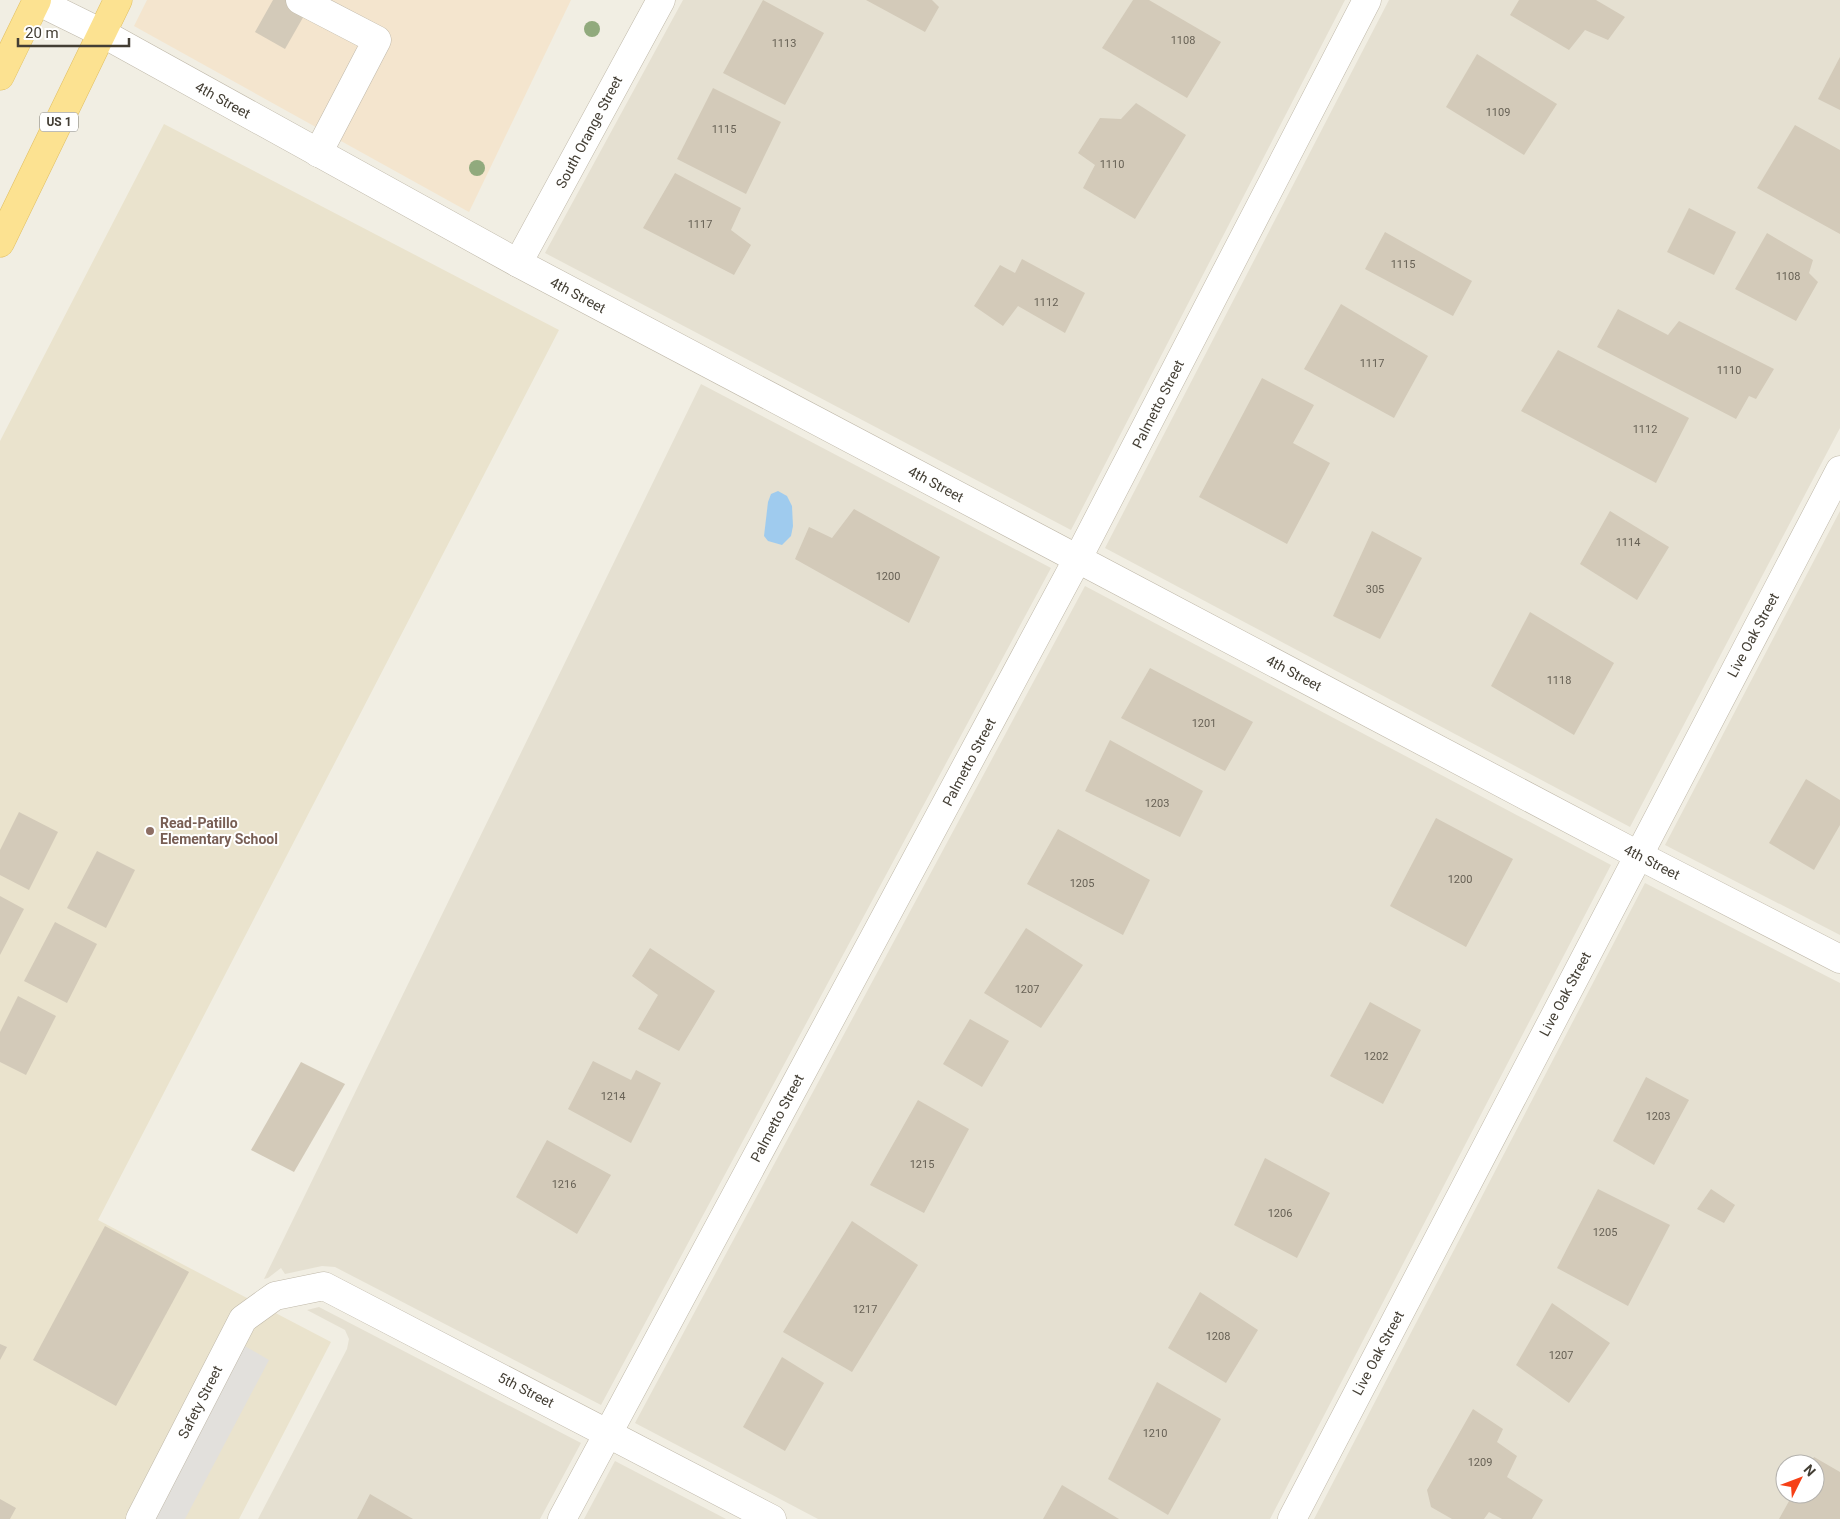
<svg xmlns="http://www.w3.org/2000/svg" width="1840" height="1519" font-family="Roboto,sans-serif">
	<rect width="100%" height="100%" fill="#f1eee3"/>
	<g fill="#e5e0d1" fill-rule="evenodd">
		<path d="M683 0H1345L1071 530 545 253Z"/>
		<path d="M1389 0H1840V428L1630 827 1105 548Z"/>
		<path d="M701 384 1051 568 601 1405 335 1267 322 1266 285 1274 281 1268 268 1278 264 1279Z"/>
		<path d="M1840 511V935L1665 845Z"/>
		<path d="M1085 586 1611 865 1270 1519H818L635 1423Z"/>
		<path d="M1645 883 1840 983V1519H1314ZM1785 1464H1815V1494H1785Z"/>
		<path d="M319 1307 581 1443 540 1519H258L347 1349 349 1339 345 1330 307 1310Z"/>
		<path d="M615 1461 726 1519H584Z"/>
	</g>
	<path fill="#f4e5ce" d="M147 0H571L469 212 134 26Z"/>
	<path fill="#eae3cd" d="M164 124 559 330 98 1220 331 1342 239 1519H0V441Z"/>
	<path fill="#e2e0dc" d="M243 1345 269 1360 185 1519H152Z"/>
	<path fill="#9fcbee" d="M778 491 787 496 792 506 793 526 791 536 782 545 768 541 764 536 768 502 771 494Z"/>
	<g fill="#d3cab9">
		<path d="M273 0H313L285 49 255 32Z"/>
		<path d="M763 0 824 33 785 105 723 73Z"/>
		<path d="M866 0H932L939 7 925 32Z"/>
		<path d="M1133 0H1149L1221 42 1187 98 1102 48Z"/>
		<path d="M1519 0H1596L1625 17 1608 40 1585 30 1569 50 1510 15Z"/>
		<path d="M1477 54 1557 104 1524 155 1446 107Z"/>
		<path d="M1840 57V110L1818 99Z"/>
		<path d="M713 88 781 122 746 194 677 159Z"/>
		<path d="M1136 103 1186 135 1135 219 1083 188 1095 165 1078 153 1100 118 1121 119Z"/>
		<path d="M1795 125 1840 150V234L1757 188Z"/>
		<path d="M675 173 741 208 731 230 751 245 734 275 643 228Z"/>
		<path d="M1689 208 1736 232 1714 275 1667 252Z"/>
		<path d="M1385 232 1472 281 1453 316 1365 269Z"/>
		<path d="M1767 233 1813 260 1809 273 1818 282 1796 321 1735 289Z"/>
		<path d="M1022 259 1085 293 1065 333 1018 306 1003 326 974 306 1000 265 1015 273Z"/>
		<path d="M1341 304 1428 356 1394 418 1304 369Z"/>
		<path d="M1618 309 1668 335 1679 321 1774 369 1756 399 1749 396 1736 419 1597 347Z"/>
		<path d="M1558 350 1689 418 1656 483 1521 411Z"/>
		<path d="M1262 378 1314 405 1293 443 1330 463 1287 544 1199 497Z"/>
		<path d="M854 509 940 557 909 623 795 559 809 527 832 538Z"/>
		<path d="M1610 511 1669 547 1637 600 1580 564Z"/>
		<path d="M1372 531 1422 558 1380 639 1333 616Z"/>
		<path d="M1530 612 1614 663 1574 735 1491 686Z"/>
		<path d="M1150 668 1253 722 1225 771 1121 718Z"/>
		<path d="M1110 740 1203 791 1180 837 1085 791Z"/>
		<path d="M1806 779 1840 800V825L1814 870 1769 843Z"/>
		<path d="M19 812 58 832 29 890 0 875V850Z"/>
		<path d="M1436 818 1513 859 1466 947 1390 906Z"/>
		<path d="M1058 829 1150 880 1123 935 1027 884Z"/>
		<path d="M97 851 135 870 106 928 67 908Z"/>
		<path d="M0 896 24 909 0 955Z"/>
		<path d="M55 922 97 944 67 1003 24 981Z"/>
		<path d="M1026 928 1083 965 1041 1028 984 993Z"/>
		<path d="M650 948 715 991 679 1051 638 1029 658 995 632 976Z"/>
		<path d="M18 996 56 1016 26 1075 0 1062V1032Z"/>
		<path d="M1370 1002 1421 1030 1383 1104 1330 1076Z"/>
		<path d="M970 1019 1009 1041 982 1087 943 1064Z"/>
		<path d="M593 1061 631 1080 636 1070 661 1083 631 1143 568 1109Z"/>
		<path d="M301 1062 345 1084 294 1172 251 1150Z"/>
		<path d="M1646 1077 1689 1100 1654 1165 1613 1141Z"/>
		<path d="M918 1100 969 1129 924 1213 870 1185Z"/>
		<path d="M547 1140 611 1175 577 1234 516 1197Z"/>
		<path d="M1265 1158 1330 1193 1297 1258 1234 1225Z"/>
		<path d="M1598 1189 1670 1225 1628 1306 1557 1268Z"/>
		<path d="M1711 1189 1735 1205 1724 1223 1697 1209Z"/>
		<path d="M852 1221 918 1265 852 1372 783 1332Z"/>
		<path d="M105 1226 189 1272 116 1406 33 1360Z"/>
		<path d="M1200 1292 1258 1330 1226 1383 1168 1348Z"/>
		<path d="M1552 1303 1610 1343 1569 1403 1516 1365Z"/>
		<path d="M0 1344 7 1347 0 1360Z"/>
		<path d="M782 1357 824 1383 785 1451 743 1427Z"/>
		<path d="M1157 1382 1221 1419 1168 1515 1108 1479Z"/>
		<path d="M1473 1409 1503 1429 1497 1442 1517 1456 1507 1477 1543 1500 1532 1519H1502L1489 1512 1484 1519H1452L1431 1507 1427 1490Z"/>
		<path d="M1814 1457 1840 1472V1519H1779L1793 1494H1815V1464H1810Z"/>
		<path d="M1062 1485 1119 1519H1043Z"/>
		<path d="M370 1494 413 1519H357Z"/>
		<path d="M0 1499 16 1508 10 1519H0Z"/>
	</g>
	<g fill="none" stroke-linecap="round" stroke-linejoin="round">
		<g stroke="#bfb8a9" stroke-width="29">
			<g id="minor">
				<path d="M300 0 377 40 318 153"/>
				<path d="M37 1 102 33 518 263 1638 855 1840 959"/>
				<path d="M518 263 661 0"/>
				<path d="M140 1519 243 1319 275 1296 324 1286 772 1519"/>
				<path d="M562 1519 1078 558 1367 0"/>
				<path d="M1292 1519 1840 470"/>
			</g>
		</g>
		<g stroke="#e1bf62" stroke-width="29">
			<g id="major">
				<path d="M0 76 37 0"/>
				<path d="M0 243 118 0"/>
			</g>
		</g>
		<use href="#minor" stroke="#fff" stroke-width="28"/>
		<use href="#major" stroke="#fce291" stroke-width="28"/>
	</g>
	<g fill="#91aa7d">
		<circle cx="592" cy="29" r="8"/>
		<circle cx="477" cy="168" r="8"/>
	</g>
	<circle fill="#8d6e63" stroke="#fff" stroke-width="2" cx="150" cy="831" r="5"/>
	<g text-anchor="middle" dominant-baseline="central" stroke-width="4" stroke-linejoin="round" paint-order="stroke">
		<g font-size="11" fill="#676155">
			<text x="1183" y="40">1108</text>
			<text x="784" y="43">1113</text>
			<text x="1498" y="112">1109</text>
			<text x="724" y="129">1115</text>
			<text x="1112" y="164">1110</text>
			<text x="700" y="224">1117</text>
			<text x="1403" y="264">1115</text>
			<text x="1788" y="276">1108</text>
			<text x="1046" y="302">1112</text>
			<text x="1372" y="363">1117</text>
			<text x="1729" y="370">1110</text>
			<text x="1645" y="429">1112</text>
			<text x="1628" y="542">1114</text>
			<text x="888" y="576">1200</text>
			<text x="1375" y="589">305</text>
			<text x="1559" y="680">1118</text>
			<text x="1204" y="723">1201</text>
			<text x="1157" y="803">1203</text>
			<text x="1460" y="879">1200</text>
			<text x="1082" y="883">1205</text>
			<text x="1027" y="989">1207</text>
			<text x="1376" y="1056">1202</text>
			<text x="613" y="1096">1214</text>
			<text x="1658" y="1116">1203</text>
			<text x="922" y="1164">1215</text>
			<text x="564" y="1184">1216</text>
			<text x="1280" y="1213">1206</text>
			<text x="1605" y="1232">1205</text>
			<text x="865" y="1309">1217</text>
			<text x="1218" y="1336">1208</text>
			<text x="1561" y="1355">1207</text>
			<text x="1155" y="1433">1210</text>
			<text x="1480" y="1462">1209</text>
		</g>
		<rect fill="#fff" stroke="#7b7871" stroke-width="1" x="40" y="112.5" width="38" height="19" rx="4"/>
		<g font-size="12" font-weight="bold" fill="#433e34">
			<text x="59" y="122">US 1</text>
		</g>
		<g font-size="14" fill="#433e34" stroke="#fff">
			<text transform="translate(223 100) rotate(29)">4th Street</text>
			<text transform="translate(589 132) rotate(-62)">South Orange Street</text>
			<text transform="translate(578 295) rotate(28)">4th Street</text>
			<text transform="translate(1158 404) rotate(-63)">Palmetto Street</text>
			<text transform="translate(936 484) rotate(28)">4th Street</text>
			<text transform="translate(1753 635) rotate(-62)">Live Oak Street</text>
			<text transform="translate(1294 673) rotate(28)">4th Street</text>
			<text transform="translate(969 762) rotate(-62)">Palmetto Street</text>
			<text transform="translate(1652 862) rotate(27)">4th Street</text>
			<text transform="translate(1565 994) rotate(-62)">Live Oak Street</text>
			<text transform="translate(777 1118) rotate(-62)">Palmetto Street</text>
			<text transform="translate(1378 1353) rotate(-62)">Live Oak Street</text>
			<text transform="translate(526 1390) rotate(27)">5th Street</text>
			<text transform="translate(200 1402) rotate(-63)">Safety Street</text>
		</g>
		<g font-size="14" font-weight="bold" fill="#785e54" stroke="#fff" text-anchor="start">
			<text x="160" y="823">Read-Patillo<tspan x="160" dy="16">Elementary School</tspan></text>
		</g>
	</g>
	<g transform="translate(1800 1479) rotate(48)"><circle r="24" fill="#ffffff" stroke="#b4b2ae"/>
	<path d="M0-4L9 19L0 12L-9 19Z" fill="#f64016"/>
	<text y="-8" font-size="14" font-weight="bold" text-anchor="middle" fill="#433e34">N</text>
	</g>
	<path d="M18 38v8h111v-8" fill="none" stroke="#433e34" stroke-width="2.5"/>
	<text x="25" y="38" font-size="15" fill="#433e34" stroke="#ffffff" stroke-width="4" paint-order="stroke">20 m</text>
</svg>
